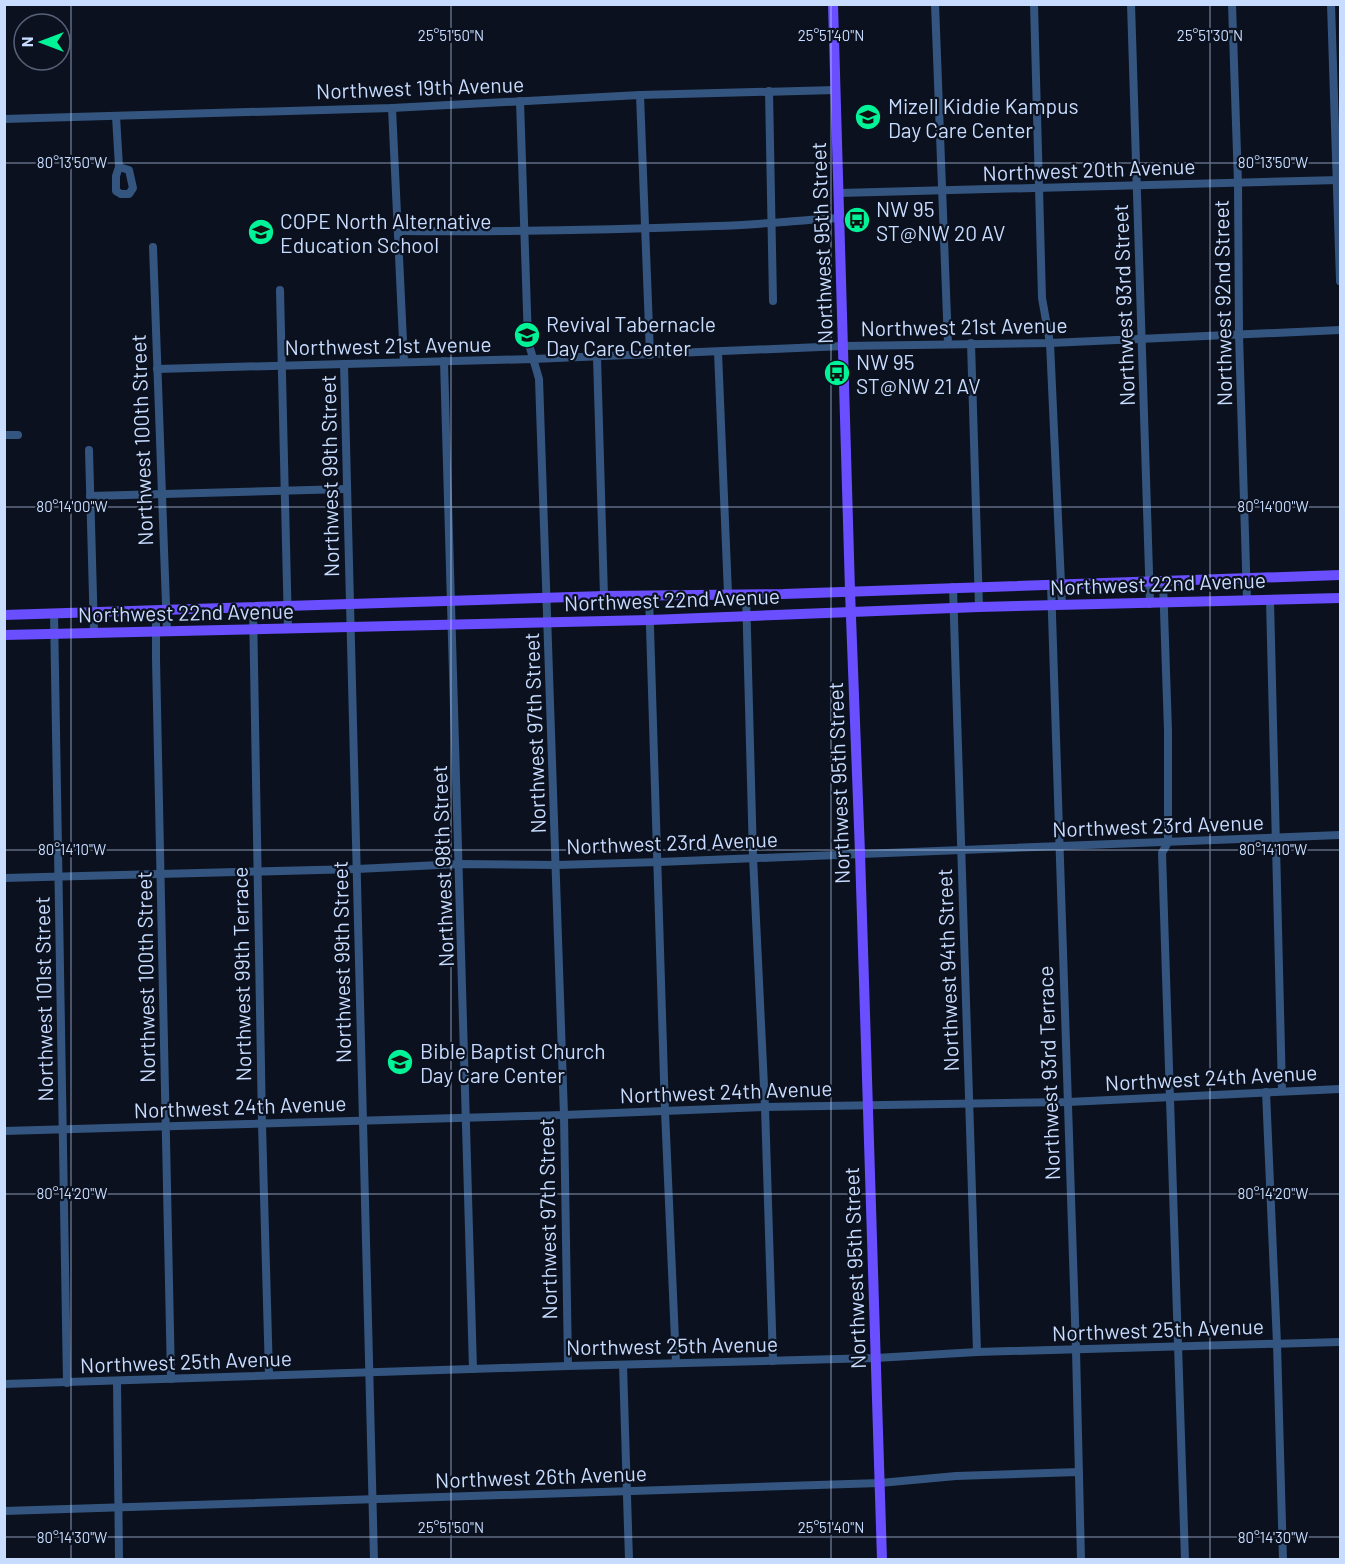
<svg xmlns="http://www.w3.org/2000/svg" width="1345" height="1564" font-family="Barlow,sans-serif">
	<rect width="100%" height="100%" fill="#0b111e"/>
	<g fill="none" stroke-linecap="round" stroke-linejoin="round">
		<g stroke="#34557f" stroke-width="8">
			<path d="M935 4 948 344"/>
			<path d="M1034 4 1042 298 1050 343 1062 605"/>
			<path d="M1131 4 1150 604"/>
			<path d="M1232 4 1238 183 1239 335 1247 601"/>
			<path d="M1331 4 1340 281"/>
			<path d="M769 91 773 301"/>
			<path d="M640 95 650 355"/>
			<path d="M520 101 528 341 539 379 564 1115 568 1366"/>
			<path d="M392 108 404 362"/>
			<path d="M116 116 119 167 116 176V191L121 194H129L133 188 129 170 119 167"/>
			<path d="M4 119 392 108 640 95 836 90"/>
			<path d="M839 193 1340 180"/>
			<path d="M398 231C505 232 611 230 717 226 758 225 799 220 840 218"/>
			<path d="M153 247 167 632"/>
			<path d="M280 290 288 629"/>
			<path d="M971 343 979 607"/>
			<path d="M718 352 728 594"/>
			<path d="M597 357 604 596"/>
			<path d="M444 361 473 1369"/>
			<path d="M344 364 374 1560"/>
			<path d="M157 369 533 359 844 346 1050 343 1340 330"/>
			<path d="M4 435H18"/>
			<path d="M89 450 94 633"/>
			<path d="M90 496 347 489"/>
			<path d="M1163 581 1168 731V842L1162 853 1185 1560"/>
			<path d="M1051 584 1076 1350 1081 1560"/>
			<path d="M953 587 977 1352"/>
			<path d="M746 594 753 857 765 1107 773 1361"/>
			<path d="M649 595 665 1111 676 1363"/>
			<path d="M1270 600 1282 1091"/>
			<path d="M253 607 262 1124 269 1375"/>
			<path d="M156 611V659L171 1379"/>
			<path d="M54 613 67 1383"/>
			<path d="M4 878 357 869 460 864 557 865 659 862 1340 835"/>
			<path d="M1266 1092 1277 1344 1283 1560"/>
			<path d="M4 1131 564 1115 765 1107 1068 1102 1340 1089"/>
			<path d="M623 1365 629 1560"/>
			<path d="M117 1381 119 1560"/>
			<path d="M4 1384 568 1366 876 1358 977 1352 1340 1342"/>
			<path d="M4 1511 880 1483 956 1476 1079 1472"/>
		</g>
		<g stroke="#694fff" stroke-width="10">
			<path d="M833 4 850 591 860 853 882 1560"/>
			<path d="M4 615 604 596 783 594 1340 575"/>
			<path d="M4 635 650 620 979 607 1340 598"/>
		</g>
	</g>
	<path fill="none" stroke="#c8dcff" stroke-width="1.5" stroke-opacity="0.45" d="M71 4V1560M451 4V1560M831 4V1560M1210 4V1560M4 163H1340M4 507H1340M4 850H1340M4 1194H1340M4 1537H1340"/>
	<defs>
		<g id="school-disc" transform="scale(1.35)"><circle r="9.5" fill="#00f397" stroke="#0b111e"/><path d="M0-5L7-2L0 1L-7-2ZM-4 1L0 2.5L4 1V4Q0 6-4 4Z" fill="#111"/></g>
		<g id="bus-disc" transform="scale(1.35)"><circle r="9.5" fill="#00f397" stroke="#0b111e"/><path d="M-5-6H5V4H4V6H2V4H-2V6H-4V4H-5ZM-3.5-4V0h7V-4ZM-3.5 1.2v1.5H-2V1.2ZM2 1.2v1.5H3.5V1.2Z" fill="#111"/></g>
	</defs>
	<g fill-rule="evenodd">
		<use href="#school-disc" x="868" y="117"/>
		<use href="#bus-disc" x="857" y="220"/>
		<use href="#school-disc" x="261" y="232"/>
		<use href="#school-disc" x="527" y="335"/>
		<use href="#bus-disc" x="837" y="373"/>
		<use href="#school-disc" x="400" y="1062"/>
	</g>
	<g text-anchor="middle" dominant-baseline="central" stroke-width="4.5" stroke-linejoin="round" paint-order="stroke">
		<g font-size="21" fill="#c8dcff" stroke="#0b111e">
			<text transform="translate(420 87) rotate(-2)">Northwest 19th Avenue</text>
			<text transform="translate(1089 169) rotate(-2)">Northwest 20th Avenue</text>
			<text transform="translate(821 243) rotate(-92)">Northwest 95th Street</text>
			<text transform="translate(1222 303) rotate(-91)">Northwest 92nd Street</text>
			<text transform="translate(1123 305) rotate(-92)">Northwest 93rd Street</text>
			<text transform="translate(964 326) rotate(-1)">Northwest 21st Avenue</text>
			<text transform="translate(388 345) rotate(-1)">Northwest 21st Avenue</text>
			<text transform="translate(141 440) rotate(-92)">Northwest 100th Street</text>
			<text transform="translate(329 476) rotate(-91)">Northwest 99th Street</text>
			<text transform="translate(1158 583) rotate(-2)">Northwest 22nd Avenue</text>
			<text transform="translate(672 599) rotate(-2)">Northwest 22nd Avenue</text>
			<text transform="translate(186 612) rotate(-1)">Northwest 22nd Avenue</text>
			<text transform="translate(534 733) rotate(-92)">Northwest 97th Street</text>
			<text transform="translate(838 783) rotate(-92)">Northwest 95th Street</text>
			<text transform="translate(1158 825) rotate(-2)">Northwest 23rd Avenue</text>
			<text transform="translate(672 842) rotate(-2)">Northwest 23rd Avenue</text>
			<text transform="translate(442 866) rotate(-92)">Northwest 98th Street</text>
			<text transform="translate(341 962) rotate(-91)">Northwest 99th Street</text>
			<text transform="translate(947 970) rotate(-92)">Northwest 94th Street</text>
			<text transform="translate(241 974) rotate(-91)">Northwest 99th Terrace</text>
			<text transform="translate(145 977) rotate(-91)">Northwest 100th Street</text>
			<text transform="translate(43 999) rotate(-91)">Northwest 101st Street</text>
			<text transform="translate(1048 1073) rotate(-92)">Northwest 93rd Terrace</text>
			<text transform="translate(1211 1077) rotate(-3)">Northwest 24th Avenue</text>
			<text transform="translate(726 1091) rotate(-2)">Northwest 24th Avenue</text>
			<text transform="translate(240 1106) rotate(-2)">Northwest 24th Avenue</text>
			<text transform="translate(547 1219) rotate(-91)">Northwest 97th Street</text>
			<text transform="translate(854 1268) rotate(-92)">Northwest 95th Street</text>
			<text transform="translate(1158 1329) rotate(-2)">Northwest 25th Avenue</text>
			<text transform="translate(672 1345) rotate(-1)">Northwest 25th Avenue</text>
			<text transform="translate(186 1361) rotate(-2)">Northwest 25th Avenue</text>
			<text transform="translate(541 1476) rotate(-2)">Northwest 26th Avenue</text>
		</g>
		<g font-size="21" fill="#c8dcff" stroke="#0b111e" text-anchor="start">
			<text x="888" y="105">Mizell Kiddie Kampus<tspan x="888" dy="24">Day Care Center</tspan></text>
			<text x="876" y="208">NW 95<tspan x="876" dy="24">ST@NW 20 AV</tspan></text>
			<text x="280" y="220">COPE North Alternative<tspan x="280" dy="24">Education School</tspan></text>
			<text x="546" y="323">Revival Tabernacle<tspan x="546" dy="24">Day Care Center</tspan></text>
			<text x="856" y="361">NW 95<tspan x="856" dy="24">ST@NW 21 AV</tspan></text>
			<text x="420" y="1050">Bible Baptist Church<tspan x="420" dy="24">Day Care Center</tspan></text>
		</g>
	</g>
	<g font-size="15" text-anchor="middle" fill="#c8dcff" stroke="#0b111e" stroke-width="4.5" stroke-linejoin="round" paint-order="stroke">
		<text x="451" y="41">25°51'50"N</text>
		<text x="831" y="41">25°51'40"N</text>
		<text x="1210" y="41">25°51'30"N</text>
		<text x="1273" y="168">80°13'50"W</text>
		<text x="72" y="168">80°13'50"W</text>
		<text x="1273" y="512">80°14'00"W</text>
		<text x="72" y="512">80°14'00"W</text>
		<text x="1273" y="855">80°14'10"W</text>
		<text x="72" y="855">80°14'10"W</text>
		<text x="1273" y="1199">80°14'20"W</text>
		<text x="72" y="1199">80°14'20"W</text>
		<text x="451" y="1533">25°51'50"N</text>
		<text x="831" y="1533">25°51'40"N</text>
		<text x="1273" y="1543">80°14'30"W</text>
		<text x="72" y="1543">80°14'30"W</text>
	</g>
	<rect width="1345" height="1564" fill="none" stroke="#c8dcff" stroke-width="12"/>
	<g transform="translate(42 42) rotate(270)"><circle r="28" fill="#0b111e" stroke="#576278" stroke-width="1.5"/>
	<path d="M0-4.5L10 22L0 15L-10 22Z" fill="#00f397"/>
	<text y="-9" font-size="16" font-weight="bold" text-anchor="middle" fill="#c8dcff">N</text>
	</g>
</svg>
